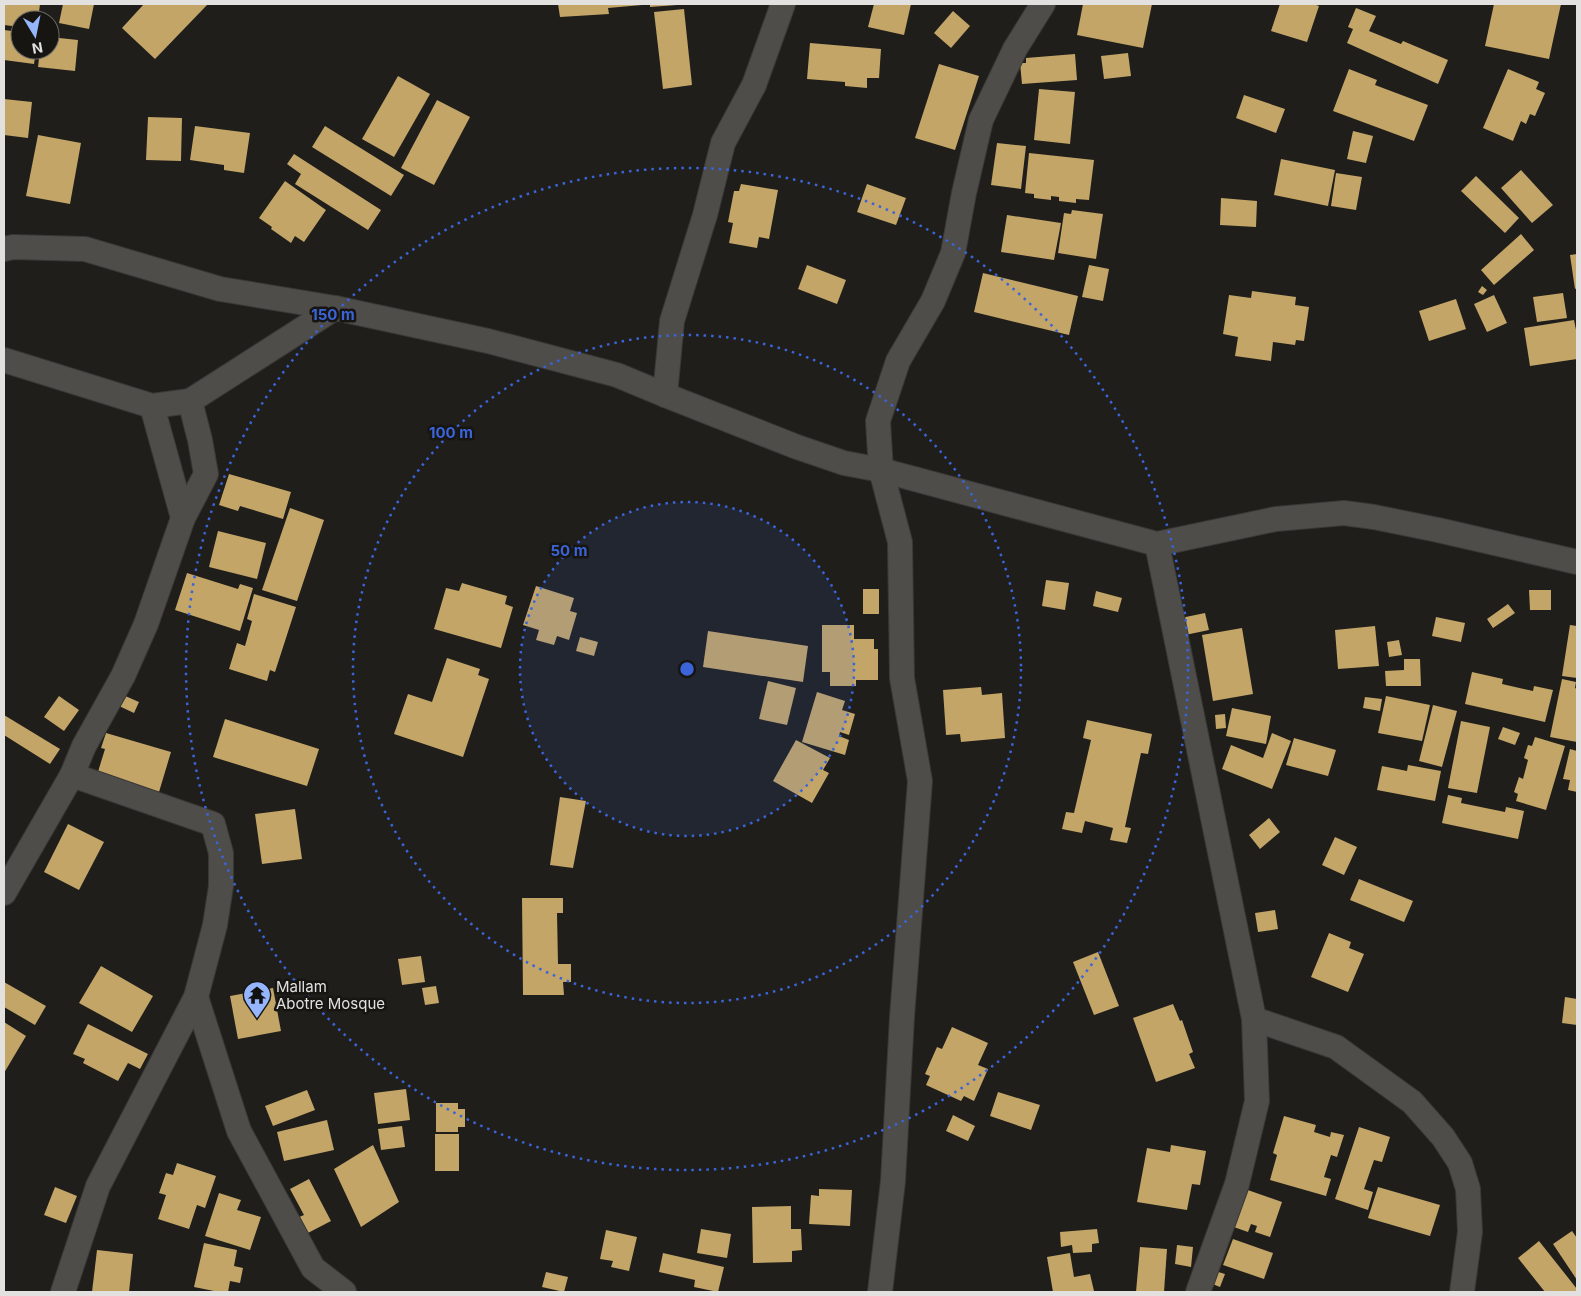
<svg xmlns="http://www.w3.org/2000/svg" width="1581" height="1296" font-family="Inter,sans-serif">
	<rect width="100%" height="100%" fill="#1f1e1b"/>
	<g fill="#c3a568">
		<path d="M4 4H40L38 20H20V27L4 25Z"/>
		<path d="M63 4H94L89 29 59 23Z"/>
		<path d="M144 4H208L155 59 122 28Z"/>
		<path d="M558 4H642V5L608 8 609 14 560 17Z"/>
		<path d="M650 4H677V5L650 7Z"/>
		<path d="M874 4H911L904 35 868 27Z"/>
		<path d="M1083 4H1152L1143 48 1077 35Z"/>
		<path d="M1280 4H1313L1319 6 1307 42 1271 31Z"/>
		<path d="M1494 4H1561L1549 59 1485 46Z"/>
		<path d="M1356 8 1376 16 1369 31 1401 44 1403 41 1448 60 1438 84 1347 43 1353 29 1348 27Z"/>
		<path d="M684 9 692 85 663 89 654 12Z"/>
		<path d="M953 11 970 26 951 48 934 33Z"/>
		<path d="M4 30 20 32V50H36L34 64 4 60Z"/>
		<path d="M50 37 78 40 75 71 38 67 40 50H50Z"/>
		<path d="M810 43 881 49 879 78H867V88L845 86V82L807 79Z"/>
		<path d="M1128 53 1131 76 1104 79 1101 56Z"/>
		<path d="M1075 54 1077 80 1022 84 1020 63H1026V58Z"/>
		<path d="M939 64 979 76 955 150 915 138Z"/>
		<path d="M1349 69 1377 80 1375 85 1428 105 1414 141 1333 111Z"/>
		<path d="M1508 69 1539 82 1536 89 1545 93 1535 116 1530 114 1526 124 1521 121 1513 141 1483 128Z"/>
		<path d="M398 76 430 94 394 157 362 139Z"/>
		<path d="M1039 89 1075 92 1070 144 1034 140Z"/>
		<path d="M1244 95 1285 109 1276 133 1236 118Z"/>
		<path d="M4 99 32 102 28 138 4 135Z"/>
		<path d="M437 100 470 117 434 185 401 168Z"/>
		<path d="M148 117 182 118 181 161 146 160Z"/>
		<path d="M195 126 250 133 244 173 224 170V165L190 160Z"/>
		<path d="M325 126 404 175 391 196 312 147Z"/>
		<path d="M1353 131 1373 136 1366 163 1347 159Z"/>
		<path d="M38 135 81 143 70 204 26 196Z"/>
		<path d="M997 143 1026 146 1021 189 991 185Z"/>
		<path d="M1029 153 1094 160 1089 200 1076 199V203L1059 201V197L1051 196V200L1034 198V194L1025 193Z"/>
		<path d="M294 154 381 210 368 230 295 184 301 174 287 164Z"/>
		<path d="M1281 159 1335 170 1328 206 1274 195Z"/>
		<path d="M1521 170 1553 205 1532 223 1501 188Z"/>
		<path d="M1336 173 1362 177 1356 210 1331 206Z"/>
		<path d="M1476 176 1519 218 1505 233 1461 191Z"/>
		<path d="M285 181 326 210 304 242 295 236 291 243 271 229 272 227 259 218Z"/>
		<path d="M741 184 778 190 769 239 759 237 757 248 729 243 733 223 728 222 734 191H739Z"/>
		<path d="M867 184 906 198 896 225 857 212Z"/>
		<path d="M1221 198 1257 201 1256 227 1220 225Z"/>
		<path d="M1072 210 1103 214 1096 259 1058 253 1064 213 1071 214Z"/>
		<path d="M1007 215 1061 223 1054 260 1001 252Z"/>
		<path d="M1521 234 1534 250 1494 285 1481 270Z"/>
		<path d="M1577 254V288L1575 289 1570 255Z"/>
		<path d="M807 265 846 280 837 304 798 289Z"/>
		<path d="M1089 265 1109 269 1103 301 1082 297Z"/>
		<path d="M983 273 1078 296 1069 335 974 312Z"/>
		<path d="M1482 286 1487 290 1483 295 1478 292Z"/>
		<path d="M1252 291 1296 297 1295 305 1309 307 1304 341 1296 340 1295 345 1273 342 1271 361 1235 356 1238 337 1223 334 1229 295 1251 298Z"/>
		<path d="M1563 293 1567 318 1537 322 1533 297Z"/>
		<path d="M1494 295 1507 323 1487 332 1474 304Z"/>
		<path d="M1456 299 1466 329 1429 341 1419 311Z"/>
		<path d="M1574 320 1577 335V359L1530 366 1524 328Z"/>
		<path d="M229 474 291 492 283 519 240 506 238 511 219 505Z"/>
		<path d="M290 508 324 520 297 601 262 590Z"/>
		<path d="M218 531 266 543 257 579 209 567Z"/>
		<path d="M187 573 238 589 240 584 253 588 240 631 175 610Z"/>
		<path d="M1046 580 1069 583 1065 610 1042 606Z"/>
		<path d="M462 583 507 596 505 604 513 607 501 648 434 629 446 588 459 591Z"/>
		<path d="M536 586 574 598 570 611 577 613 569 640 557 636 554 645 536 640 539 630 523 625Z"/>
		<rect x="863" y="589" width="16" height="25"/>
		<path d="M1529 590H1551V610H1530Z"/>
		<path d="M1096 591 1122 598 1118 612 1093 606Z"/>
		<path d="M254 594 296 607 275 672 270 670 267 681 229 669 237 643 245 646 252 621 247 619Z"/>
		<path d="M1508 604 1515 613 1493 628 1487 619Z"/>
		<path d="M1205 613 1209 630 1185 635 1181 618Z"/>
		<path d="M1436 617 1465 623 1461 642 1432 636Z"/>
		<path d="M822 625H854V639H874V649H878V680H856V686H830V672H822Z"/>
		<path d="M1570 625 1577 626V678L1562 676Z"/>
		<path d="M1375 626 1379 666 1338 669 1335 630Z"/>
		<path d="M1242 628 1253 694 1213 701 1202 635Z"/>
		<path d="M708 631 808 646 803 682 703 667Z"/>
		<path d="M580 637 598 642 594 656 576 651Z"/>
		<path d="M1399 640 1402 655 1389 657 1387 642Z"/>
		<path d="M447 658 480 669 478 675 489 679 463 757 394 734 408 694 432 702Z"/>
		<path d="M1404 659H1420L1421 686H1386L1385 671 1404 670Z"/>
		<path d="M1472 672 1503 679 1502 684 1533 691 1534 686 1553 690 1545 722 1465 704Z"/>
		<path d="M1562 679 1576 682 1575 688 1577 689V742L1550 737Z"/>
		<path d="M768 681 796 688 787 725 759 719Z"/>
		<path d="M981 687 982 695 1002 693 1005 738 961 742 960 734 946 735 943 690Z"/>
		<path d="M817 692 845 701 842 710 855 714 849 735 840 732 839 736 849 740 845 755 802 742Z"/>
		<path d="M123 695 139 702 134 713 119 706Z"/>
		<path d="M59 696 79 710 64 731 44 717Z"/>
		<path d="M1386 696 1430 705 1422 741 1378 733Z"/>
		<path d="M1365 697 1382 699 1380 711 1363 708Z"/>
		<path d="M1433 705 1457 711 1442 767 1419 761Z"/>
		<path d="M1232 708 1271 716 1266 744 1226 736Z"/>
		<path d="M1225 714 1226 728 1216 729 1215 715Z"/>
		<path d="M4 715 60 749 50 764 4 735Z"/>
		<path d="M225 719 319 749 307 786 213 757Z"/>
		<path d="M1087 720 1152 734 1148 754 1141 753 1125 827 1131 828 1127 843 1110 840 1113 828 1085 821 1082 833 1062 829 1066 812 1074 813 1091 740 1083 738Z"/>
		<path d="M1461 721 1490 727 1477 793 1448 788Z"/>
		<path d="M1503 727 1520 733 1515 745 1498 739Z"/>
		<path d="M106 733 171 752 159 792 97 775 105 749 101 748Z"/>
		<path d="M1272 733 1291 741 1272 789 1222 769 1231 745 1263 758Z"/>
		<path d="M1535 737 1565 746 1546 810 1516 801 1518 794 1514 792 1519 777 1523 779 1528 760 1524 758 1528 745 1532 746Z"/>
		<path d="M1294 738 1336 750 1328 776 1286 765Z"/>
		<path d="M796 740 830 758 823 770 829 773 812 803 773 781Z"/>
		<path d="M1570 749 1577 751V792L1568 790 1570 780 1563 779Z"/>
		<path d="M1408 765 1441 771 1435 801 1377 790 1382 766 1407 771Z"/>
		<path d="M1448 795 1462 798 1461 803 1505 812 1506 807 1524 811 1518 839 1442 823Z"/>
		<path d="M560 797 586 801 573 868 550 865Z"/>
		<path d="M295 809 302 859 262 864 255 814Z"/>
		<path d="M1269 818 1280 832 1260 849 1249 835Z"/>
		<path d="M68 824 104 842 79 890 44 872Z"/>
		<path d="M1335 837 1357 847 1344 875 1322 865Z"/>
		<path d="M1359 879 1413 901 1404 922 1350 900Z"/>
		<path d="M522 898H563V913H557L558 964H571V982H563L564 995H523Z"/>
		<path d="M1275 910 1278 929 1258 932 1255 913Z"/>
		<path d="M1329 933 1351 942 1349 948 1364 954 1348 992 1311 977Z"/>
		<path d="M1098 952 1119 1006 1094 1015 1073 962Z"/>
		<path d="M421 956 425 982 402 985 398 959Z"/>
		<path d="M101 966 153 996 132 1032 79 1003Z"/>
		<path d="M4 982 46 1006 35 1025 4 1007Z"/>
		<path d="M436 986 439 1003 425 1005 422 988Z"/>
		<path d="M273 988 281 1031 238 1039 230 996Z"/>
		<path d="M1565 997 1577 999V1025L1562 1023Z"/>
		<path d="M1173 1004 1180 1021 1182 1020 1193 1052 1189 1054 1195 1068 1156 1082 1133 1018Z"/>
		<path d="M4 1022 26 1036 4 1073Z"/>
		<path d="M88 1024 148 1054 140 1069 128 1063 118 1081 83 1063 85 1059 73 1054Z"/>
		<path d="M952 1027 988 1043 978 1065 988 1069 974 1101 964 1096 961 1101 926 1085 930 1076 925 1074 937 1047 942 1049Z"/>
		<path d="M406 1089 410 1120 378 1124 374 1093Z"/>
		<path d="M307 1090 315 1110 273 1126 265 1106Z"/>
		<path d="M998 1092 1040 1105 1031 1130 990 1116Z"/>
		<path d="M436 1103H458V1109H465V1127H458V1132H436Z"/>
		<path d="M953 1115 975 1126 968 1141 946 1131Z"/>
		<path d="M1284 1116 1316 1125 1314 1132 1330 1137 1331 1132 1344 1135 1337 1157 1331 1155 1324 1177 1331 1179 1326 1196 1270 1180 1277 1155 1273 1153Z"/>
		<path d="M327 1120 334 1150 284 1161 277 1132Z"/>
		<path d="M402 1126 405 1147 381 1150 378 1129Z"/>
		<path d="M1359 1127 1390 1137 1382 1162 1374 1160 1364 1189 1373 1192 1368 1210 1335 1199Z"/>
		<rect x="435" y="1134" width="24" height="37"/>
		<path d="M373 1145 399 1202 361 1227 334 1169Z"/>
		<path d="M1171 1145 1206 1151 1200 1185 1192 1184 1187 1210 1137 1202 1147 1148 1170 1152Z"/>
		<path d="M177 1163 216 1176 205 1208 197 1205 189 1229 158 1219 166 1195 159 1193 166 1173 173 1175Z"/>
		<path d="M309 1179 331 1221 306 1234 297 1218 304 1215 290 1189Z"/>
		<path d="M55 1187 77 1196 66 1223 44 1215Z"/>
		<path d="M1378 1187 1440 1205 1430 1236 1368 1218Z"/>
		<path d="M1242 1188 1282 1202 1270 1237 1255 1232 1257 1226 1251 1224 1248 1232 1228 1225Z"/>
		<path d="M819 1189 852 1190 850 1226 809 1224 811 1195 819 1196Z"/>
		<path d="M219 1193 241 1200 237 1210 261 1217 250 1250 205 1236Z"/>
		<path d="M791 1206V1229H801L802 1250 792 1251V1262L753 1263 752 1207Z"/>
		<path d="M701 1229 731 1234 727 1258 697 1253Z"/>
		<path d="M1097 1229 1099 1243 1092 1244V1252L1073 1253 1072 1245 1061 1247 1060 1232Z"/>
		<path d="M606 1230 637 1237 629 1271 611 1267 613 1261 600 1259Z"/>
		<path d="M1572 1231 1577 1238V1280L1553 1244Z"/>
		<path d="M1233 1239 1273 1253 1264 1279 1223 1265Z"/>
		<path d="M1539 1241 1577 1289V1292H1545L1518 1258Z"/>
		<path d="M204 1243 237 1250 234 1266 243 1268 240 1283 230 1281 228 1292H219L194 1287Z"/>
		<path d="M1177 1245 1193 1247 1191 1267 1175 1264Z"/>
		<path d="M1140 1247 1167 1249 1164 1292H1136Z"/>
		<path d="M97 1250 133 1254 129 1292H92Z"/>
		<path d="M663 1253 724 1267 718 1292 694 1287 695 1280 659 1272Z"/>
		<path d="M1070 1253 1074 1277 1090 1274 1094 1291 1053 1292 1047 1257Z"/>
		<path d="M1215 1271 1225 1274 1220 1287 1210 1283Z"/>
		<path d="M546 1272 568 1277 564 1292 542 1287Z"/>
	</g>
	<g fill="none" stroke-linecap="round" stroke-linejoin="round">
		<g stroke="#393836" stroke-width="26">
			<g id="minor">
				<path d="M4 249 13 247 85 249 220 289 335 308 488 341 617 375 665 395 797 447 844 463 881 470 1157 544 1276 519 1344 513 1374 517 1438 530 1577 562"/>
				<path d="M4 360 152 406 190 401"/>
				<path d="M665 395 672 321 705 215 723 143 754 85 783 4"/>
				<path d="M152 406 183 518"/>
				<path d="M1157 544 1254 1019 1336 1047 1412 1102 1443 1137 1460 1163 1468 1189 1470 1232 1462 1292"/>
				<path d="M4 893 72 775 84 746 123 676 146 624 183 518 206 474 200 440 190 401 335 308"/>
				<path d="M196 997 239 1131 313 1268 344 1292"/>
				<path d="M63 1292 98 1186 196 997 215 925 221 886V853L213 824 72 775"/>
				<path d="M880 1292 893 1181 902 1017 920 781 902 678 900 542 881 470 878 421 898 361 933 301 953 253 964 193 981 120 1015 49 1043 4"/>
				<path d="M1198 1292 1237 1184 1257 1101 1254 1019"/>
			</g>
		</g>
		<use href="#minor" stroke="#4e4d4a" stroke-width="24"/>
	</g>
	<circle cx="687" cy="669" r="167" fill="#3b64d9" fill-opacity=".12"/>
	<g fill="none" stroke="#3b64d9" stroke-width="2.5" stroke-dasharray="2.5 5">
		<circle cx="687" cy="669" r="167"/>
		<circle cx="687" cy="669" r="334"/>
		<circle cx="687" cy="669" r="501"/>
	</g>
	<defs>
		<g id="temple-pin" transform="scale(1.4375)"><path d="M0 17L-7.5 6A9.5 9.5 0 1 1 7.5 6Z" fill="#95b6fd" stroke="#161512"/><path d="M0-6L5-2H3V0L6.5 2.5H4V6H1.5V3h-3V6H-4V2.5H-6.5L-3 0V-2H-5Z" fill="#111"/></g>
	</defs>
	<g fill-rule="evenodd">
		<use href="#temple-pin" x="257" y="995"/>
	</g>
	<g text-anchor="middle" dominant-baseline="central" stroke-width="5" stroke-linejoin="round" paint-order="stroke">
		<g font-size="15" fill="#e2e1df" stroke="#161512" text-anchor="start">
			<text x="276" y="986">Mallam<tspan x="276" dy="17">Abotre Mosque</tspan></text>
		</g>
	</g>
	<circle cx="687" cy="669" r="8" fill="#3b64d9" stroke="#161512" stroke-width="2.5"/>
	<g font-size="15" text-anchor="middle" font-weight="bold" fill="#3b64d9" stroke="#161512" stroke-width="5" stroke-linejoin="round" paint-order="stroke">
		<text x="333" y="320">150 m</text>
		<text x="451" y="438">100 m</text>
		<text x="569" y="556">50 m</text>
	</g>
	<rect width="1581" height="1296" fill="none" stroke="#e2e1df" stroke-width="10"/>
	<g transform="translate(35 35) rotate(170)"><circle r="24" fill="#161512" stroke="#686764"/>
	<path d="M0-4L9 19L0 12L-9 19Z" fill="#95b6fd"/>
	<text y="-8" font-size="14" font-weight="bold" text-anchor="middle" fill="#e2e1df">N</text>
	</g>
</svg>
